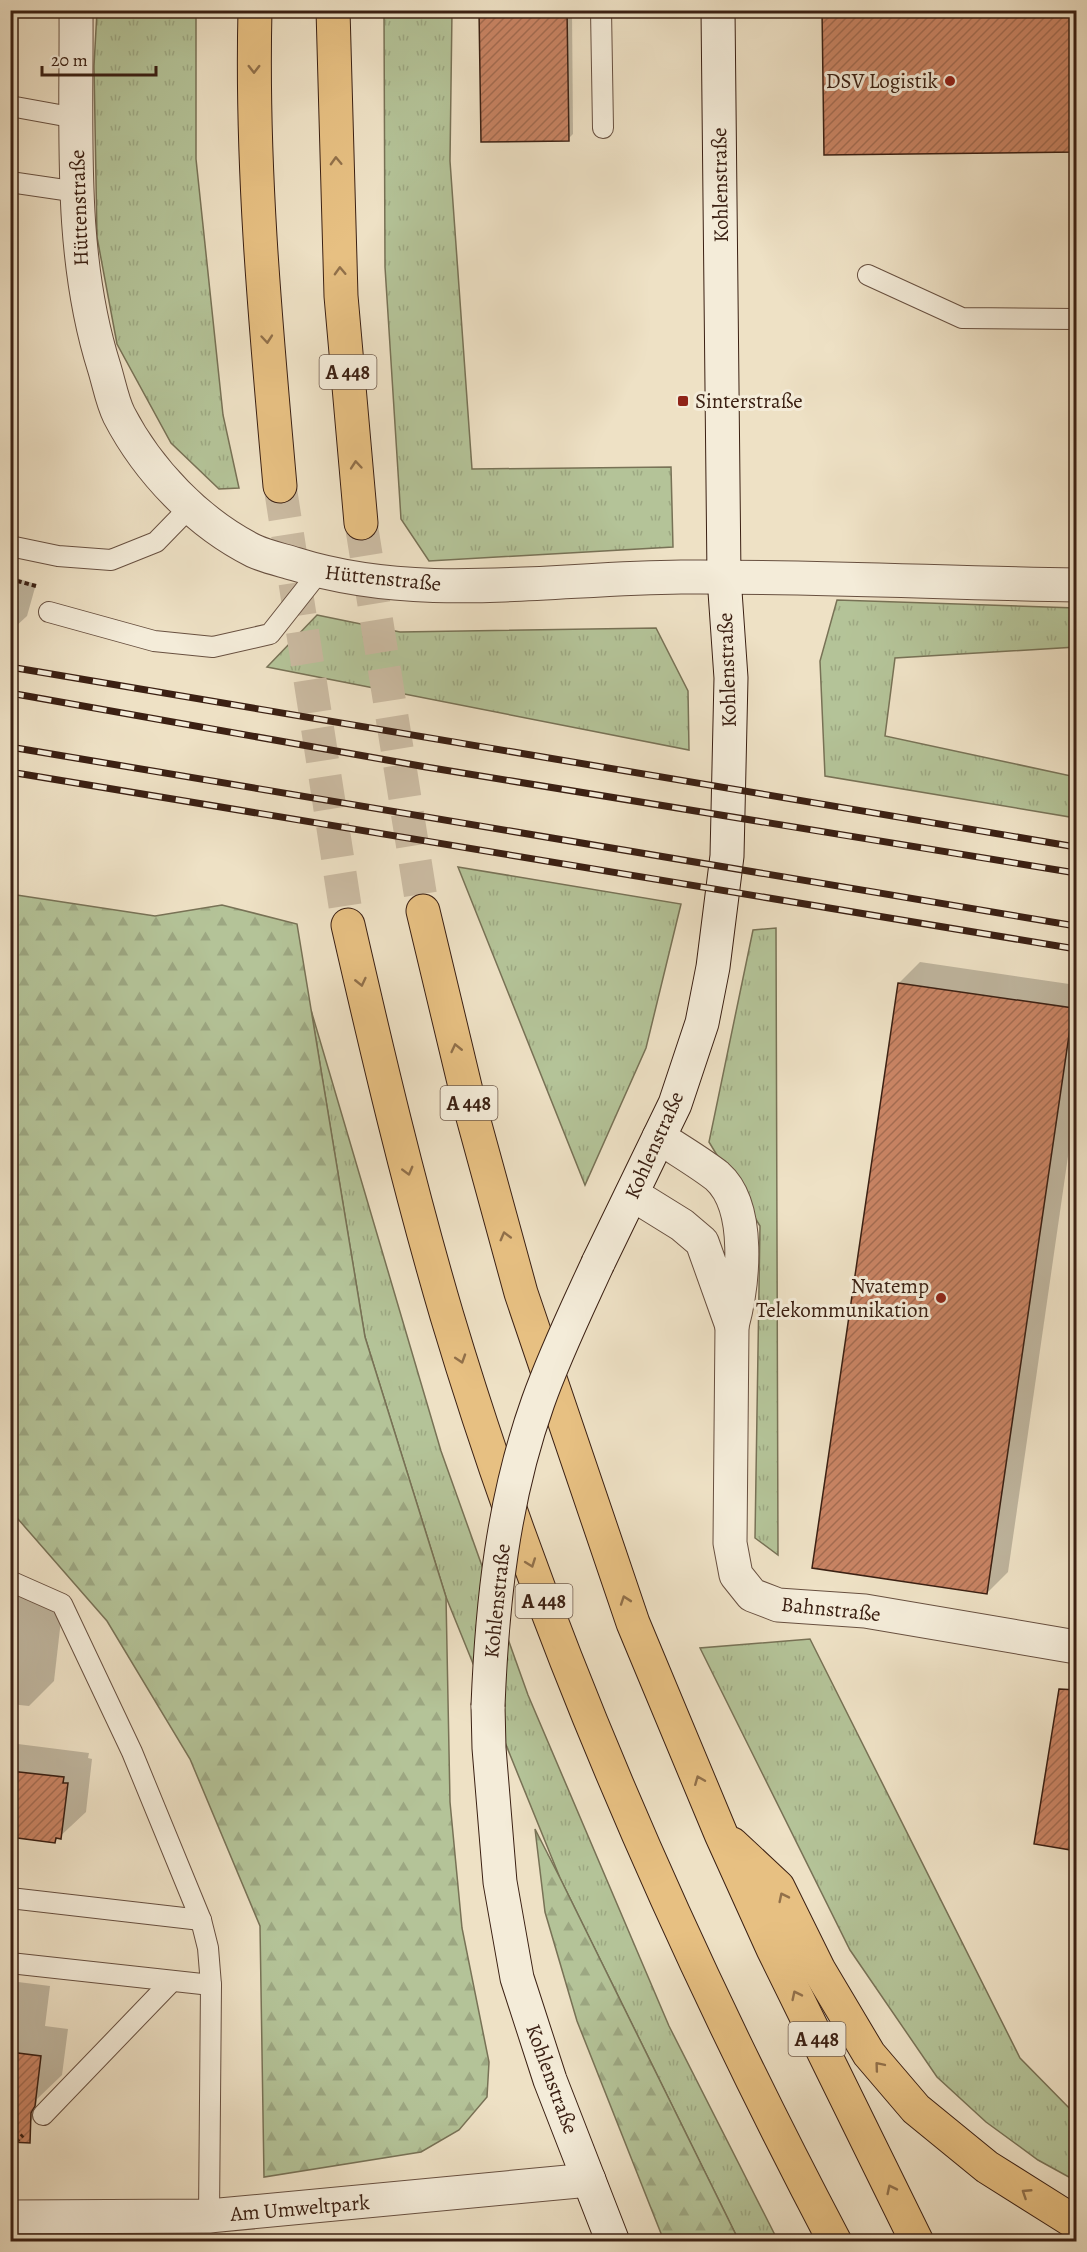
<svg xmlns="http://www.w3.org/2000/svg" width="1087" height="2252" font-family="Alegreya,serif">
	<defs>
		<pattern id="grass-tufts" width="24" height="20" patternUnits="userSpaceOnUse" patternTransform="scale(1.5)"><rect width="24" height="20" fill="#b4c398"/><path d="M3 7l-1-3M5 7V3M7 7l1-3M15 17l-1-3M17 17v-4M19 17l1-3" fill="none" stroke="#9ca782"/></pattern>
		<pattern id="forest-firs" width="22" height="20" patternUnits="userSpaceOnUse" patternTransform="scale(1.5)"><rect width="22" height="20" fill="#b4c398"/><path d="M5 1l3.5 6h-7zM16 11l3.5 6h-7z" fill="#9ca782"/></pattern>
		<pattern id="building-hatch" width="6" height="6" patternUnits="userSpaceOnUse" patternTransform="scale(1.5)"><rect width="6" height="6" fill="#c98464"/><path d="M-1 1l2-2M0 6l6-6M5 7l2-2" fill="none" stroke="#a46c51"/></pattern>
	</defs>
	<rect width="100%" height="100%" fill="#eee1c5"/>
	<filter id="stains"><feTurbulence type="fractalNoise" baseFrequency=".00333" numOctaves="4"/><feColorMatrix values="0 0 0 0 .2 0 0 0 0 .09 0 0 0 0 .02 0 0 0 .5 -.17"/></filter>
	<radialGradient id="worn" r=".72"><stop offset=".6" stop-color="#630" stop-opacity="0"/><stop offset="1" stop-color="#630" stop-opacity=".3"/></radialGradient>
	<g fill="url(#grass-tufts)" stroke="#787256" stroke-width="1.5">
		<path d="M97 11H196V159L223 415 239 488 219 489 171 443 117 344 97 237 94 66Z"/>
		<path d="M384 11H452L450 161 472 469 671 467 673 547 429 561 401 519 385 267Z"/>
		<path d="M837 600 1076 608V647L895 658 885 736 1076 777V818L825 776 820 661Z"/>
		<path d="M317 615 400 632 656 628 688 691 689 750 267 667Z"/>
		<path d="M458 867 681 904 646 1048 585 1185Z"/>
		<path d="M776 928 778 1555 755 1538 760 1226 709 1142 753 930Z"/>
		<path d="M311 1010 441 1451 528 1695 669 2026 778 2241H739L560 1878 446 1597 365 1337Z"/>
		<path d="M810 1639 1020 2058 1076 2115V2181L1038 2160 986 2122 937 2077 850 1950 700 1648Z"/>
	</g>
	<g fill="url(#forest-firs)" stroke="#787256" stroke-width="1.5">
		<path d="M10 894 155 916 222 905 297 924 365 1337 446 1597 450 1802 462 1928 489 2062 487 2097 459 2130 421 2152 264 2177 260 1926 190 1759 107 1621 11 1511Z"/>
		<path d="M535 1829 560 1878 739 2241H664L577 2021 545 1912Z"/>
	</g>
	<g fill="#0003">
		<path d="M481 10H572L573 134 568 139Z"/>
		<path d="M10 373H16L15 434 10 439Z"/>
		<path d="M10 576 36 584 27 616 15 627 10 625Z"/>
		<path d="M1076 738V767L1071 766Z"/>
		<path d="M920 962 1076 985V1101L1008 1572 987 1593 899 983Z"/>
		<path d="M10 1588 64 1594 54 1681 29 1706 10 1704Z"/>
		<path d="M10 1743 89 1753 88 1758 92 1759 86 1812 55 1841 10 1836Z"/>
		<path d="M10 1981 50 1986 45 2026 68 2029 62 2075 37 2099 35 2117 10 2142Z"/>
	</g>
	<g fill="url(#building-hatch)" stroke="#3b2013" stroke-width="1.5">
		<path d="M479 10H567L569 141 481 142Z"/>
		<path d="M822 10H1077V152L824 155Z"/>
		<path d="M898 983 1073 1008 987 1594 812 1568Z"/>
		<path d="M1059 1689 1077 1690V1851L1034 1844Z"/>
		<path d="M10 1771 64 1777 63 1783H68L61 1839 56 1838 55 1843 10 1837Z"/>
		<path d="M10 2052 41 2056 35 2106 31 2113 30 2143 10 2142Z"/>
	</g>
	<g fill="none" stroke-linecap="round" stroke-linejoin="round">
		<g stroke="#cabaa1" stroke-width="33" stroke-dasharray="33 16" stroke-linecap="butt">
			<path d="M280 486 348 925"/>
			<path d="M361 523 423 911"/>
		</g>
		<g stroke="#685040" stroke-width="22">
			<g id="lane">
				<path d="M601 10 603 128"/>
				<path d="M10 106 76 118"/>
				<path d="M10 182 78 192"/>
				<path d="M868 275 962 318 1076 319"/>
				<path d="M10 546 58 556 111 560 156 542 190 507"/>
				<path d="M49 612 154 641 213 647 270 634 319 572"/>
				<path d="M10 1581 62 1604 132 1752 201 1920 208 1948 211 1985 209 2216"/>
				<path d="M10 1898 201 1920"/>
				<path d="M10 1963 211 1985"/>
				<path d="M43 2115 171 1982"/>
			</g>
		</g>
		<g stroke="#685040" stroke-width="35">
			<g id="street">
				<path d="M76 10C77 129 68 253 104 367 109 383 112 401 119 415 148 471 198 523 254 551 267 557 282 560 295 564 419 603 553 578 681 577 813 576 945 583 1076 585"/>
				<path d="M632 1194 682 1225 702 1242 732 1326C743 1285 752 1207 717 1176 699 1162 678 1150 659 1137"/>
				<path d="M732 1326 730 1543 736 1575 752 1595 778 1605 865 1611 1076 1647"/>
				<path d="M10 2217 209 2216 589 2180"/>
			</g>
		</g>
		<g stroke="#3b2013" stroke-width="35">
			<g id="secondary">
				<path d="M598 1263 675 1104 702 1023 713 967 727 856 731 678 724 577 718 10"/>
				<path d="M488 1706 489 1748 500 1882 517 1978 550 2080 613 2242"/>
			</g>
		</g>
		<g stroke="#3b2013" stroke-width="35">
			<g id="highway">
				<path d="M255 10C251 170 266 328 280 486"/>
				<path d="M333 10 341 296 361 523"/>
				<path d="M423 911 469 1103 521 1293 633 1623 721 1834 773 1949 917 2242"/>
				<path d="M348 925C378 1056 409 1187 447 1316 543 1637 679 1946 835 2242"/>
				<path d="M732 1844 778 1887 819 1970 869 2054 916 2109 987 2167 1076 2223"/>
			</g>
		</g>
		<g stroke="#3b2013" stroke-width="4" stroke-dasharray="4.5 3" stroke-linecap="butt">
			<path d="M10 579 36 586"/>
			<path d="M10 2147 23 2135"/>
		</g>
		<use href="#lane" stroke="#f4ecd9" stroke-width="20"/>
		<use href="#street" stroke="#f4ecd9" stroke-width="33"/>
		<use href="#secondary" stroke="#f4ecd9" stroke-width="33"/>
		<use href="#highway" stroke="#e7c082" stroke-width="33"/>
		<g stroke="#3b2013" stroke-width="7">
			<g id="rail">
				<path d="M10 667 1076 847"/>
				<path d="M10 693 426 767 1076 873"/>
				<path d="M10 747 1076 926"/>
				<path d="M10 772 1076 949"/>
			</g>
		</g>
		<use href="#rail" stroke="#f4ecd9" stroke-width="4.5" stroke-dasharray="14" stroke-linecap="butt"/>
		<g stroke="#3b2013" stroke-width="35" stroke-linecap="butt">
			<path id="secondary-bridge" d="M488 1706C492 1603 503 1500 538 1402 555 1354 577 1309 598 1263"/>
		</g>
		<use href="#secondary-bridge" stroke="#f4ecd9" stroke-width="33"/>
	</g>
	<defs><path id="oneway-chevron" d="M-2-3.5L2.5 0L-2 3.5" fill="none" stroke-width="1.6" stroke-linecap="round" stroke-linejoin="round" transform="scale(1.5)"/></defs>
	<g stroke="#91704a">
		<use href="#oneway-chevron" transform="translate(254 69) rotate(90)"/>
		<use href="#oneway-chevron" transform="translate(336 161) rotate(-92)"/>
		<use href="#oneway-chevron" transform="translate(340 271) rotate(-92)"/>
		<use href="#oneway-chevron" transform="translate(267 339) rotate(85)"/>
		<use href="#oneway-chevron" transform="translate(356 465) rotate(-95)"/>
		<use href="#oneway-chevron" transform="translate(361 982) rotate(77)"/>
		<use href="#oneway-chevron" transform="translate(456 1048) rotate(-103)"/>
		<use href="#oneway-chevron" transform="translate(408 1171) rotate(75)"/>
		<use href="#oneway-chevron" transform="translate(505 1236) rotate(-105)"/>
		<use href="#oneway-chevron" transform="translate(461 1359) rotate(72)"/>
		<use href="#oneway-chevron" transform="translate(531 1563) rotate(70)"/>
		<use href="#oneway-chevron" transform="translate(625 1600) rotate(-109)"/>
		<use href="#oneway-chevron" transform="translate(699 1780) rotate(-112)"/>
		<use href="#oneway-chevron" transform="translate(783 1897) rotate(-116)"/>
		<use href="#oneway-chevron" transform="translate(796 1995) rotate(-116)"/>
		<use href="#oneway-chevron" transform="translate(879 2066) rotate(-130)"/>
		<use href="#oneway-chevron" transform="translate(891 2189) rotate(-116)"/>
		<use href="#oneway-chevron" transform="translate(1026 2193) rotate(-147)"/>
	</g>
	<g fill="#8f2418" stroke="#f4ecd9" stroke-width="2">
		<circle cx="950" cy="81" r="6"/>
		<rect x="677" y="395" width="12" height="12" rx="3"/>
		<circle cx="941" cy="1298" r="6"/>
	</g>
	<g text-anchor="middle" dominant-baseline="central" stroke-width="6" stroke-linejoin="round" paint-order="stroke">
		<g fill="#f4ecd9" stroke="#725d4e" stroke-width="1.5">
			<rect x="319.5" y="355" width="57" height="34" rx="4.5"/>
			<rect x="440.5" y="1086" width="57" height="34" rx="4.5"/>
			<rect x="515.5" y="1584" width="57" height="34" rx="4.5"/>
			<rect x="788.5" y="2022" width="57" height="34" rx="4.5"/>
		</g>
		<g font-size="20" font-weight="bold" fill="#3b2013">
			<text x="348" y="372">A 448</text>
			<text x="469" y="1103">A 448</text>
			<text x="544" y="1601">A 448</text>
			<text x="817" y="2039">A 448</text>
		</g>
		<g font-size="21" fill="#3b2013" stroke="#f4ecd9" text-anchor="end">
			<text x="938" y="81">DSV Logistik</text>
			<text x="695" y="401" text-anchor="start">Sinterstraße</text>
			<text x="929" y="1286">Nvatemp<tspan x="929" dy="24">Telekommunikation</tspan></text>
		</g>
		<g font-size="21" fill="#3b2013" stroke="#f4ecd9">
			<text transform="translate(720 185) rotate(-91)">Kohlenstraße</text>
			<text transform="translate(79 208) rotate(-92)">Hüttenstraße</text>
			<text transform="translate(383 578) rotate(6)">Hüttenstraße</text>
			<text transform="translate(727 670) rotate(-92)">Kohlenstraße</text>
			<text transform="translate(654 1145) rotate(-66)">Kohlenstraße</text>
			<text transform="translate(497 1601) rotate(-84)">Kohlenstraße</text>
			<text transform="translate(831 1609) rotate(6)">Bahnstraße</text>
			<text transform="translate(552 2079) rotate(70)">Kohlenstraße</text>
			<text transform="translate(300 2208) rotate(-5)">Am Umweltpark</text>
		</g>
	</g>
	<rect width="1087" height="2252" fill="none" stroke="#eee1c5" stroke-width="36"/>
	<rect x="12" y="12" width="1063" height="2228" fill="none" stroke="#3b2013" stroke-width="3"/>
	<rect x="18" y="18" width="1051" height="2216" fill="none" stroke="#3b2013" stroke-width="1.5"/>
	<path d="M42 66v9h114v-9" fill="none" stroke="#3b2013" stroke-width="3"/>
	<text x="51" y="66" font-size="18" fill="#3b2013" stroke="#f4ecd9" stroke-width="4.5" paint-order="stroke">20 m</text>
	<rect width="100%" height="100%" filter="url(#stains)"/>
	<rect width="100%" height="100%" fill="url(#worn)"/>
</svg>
